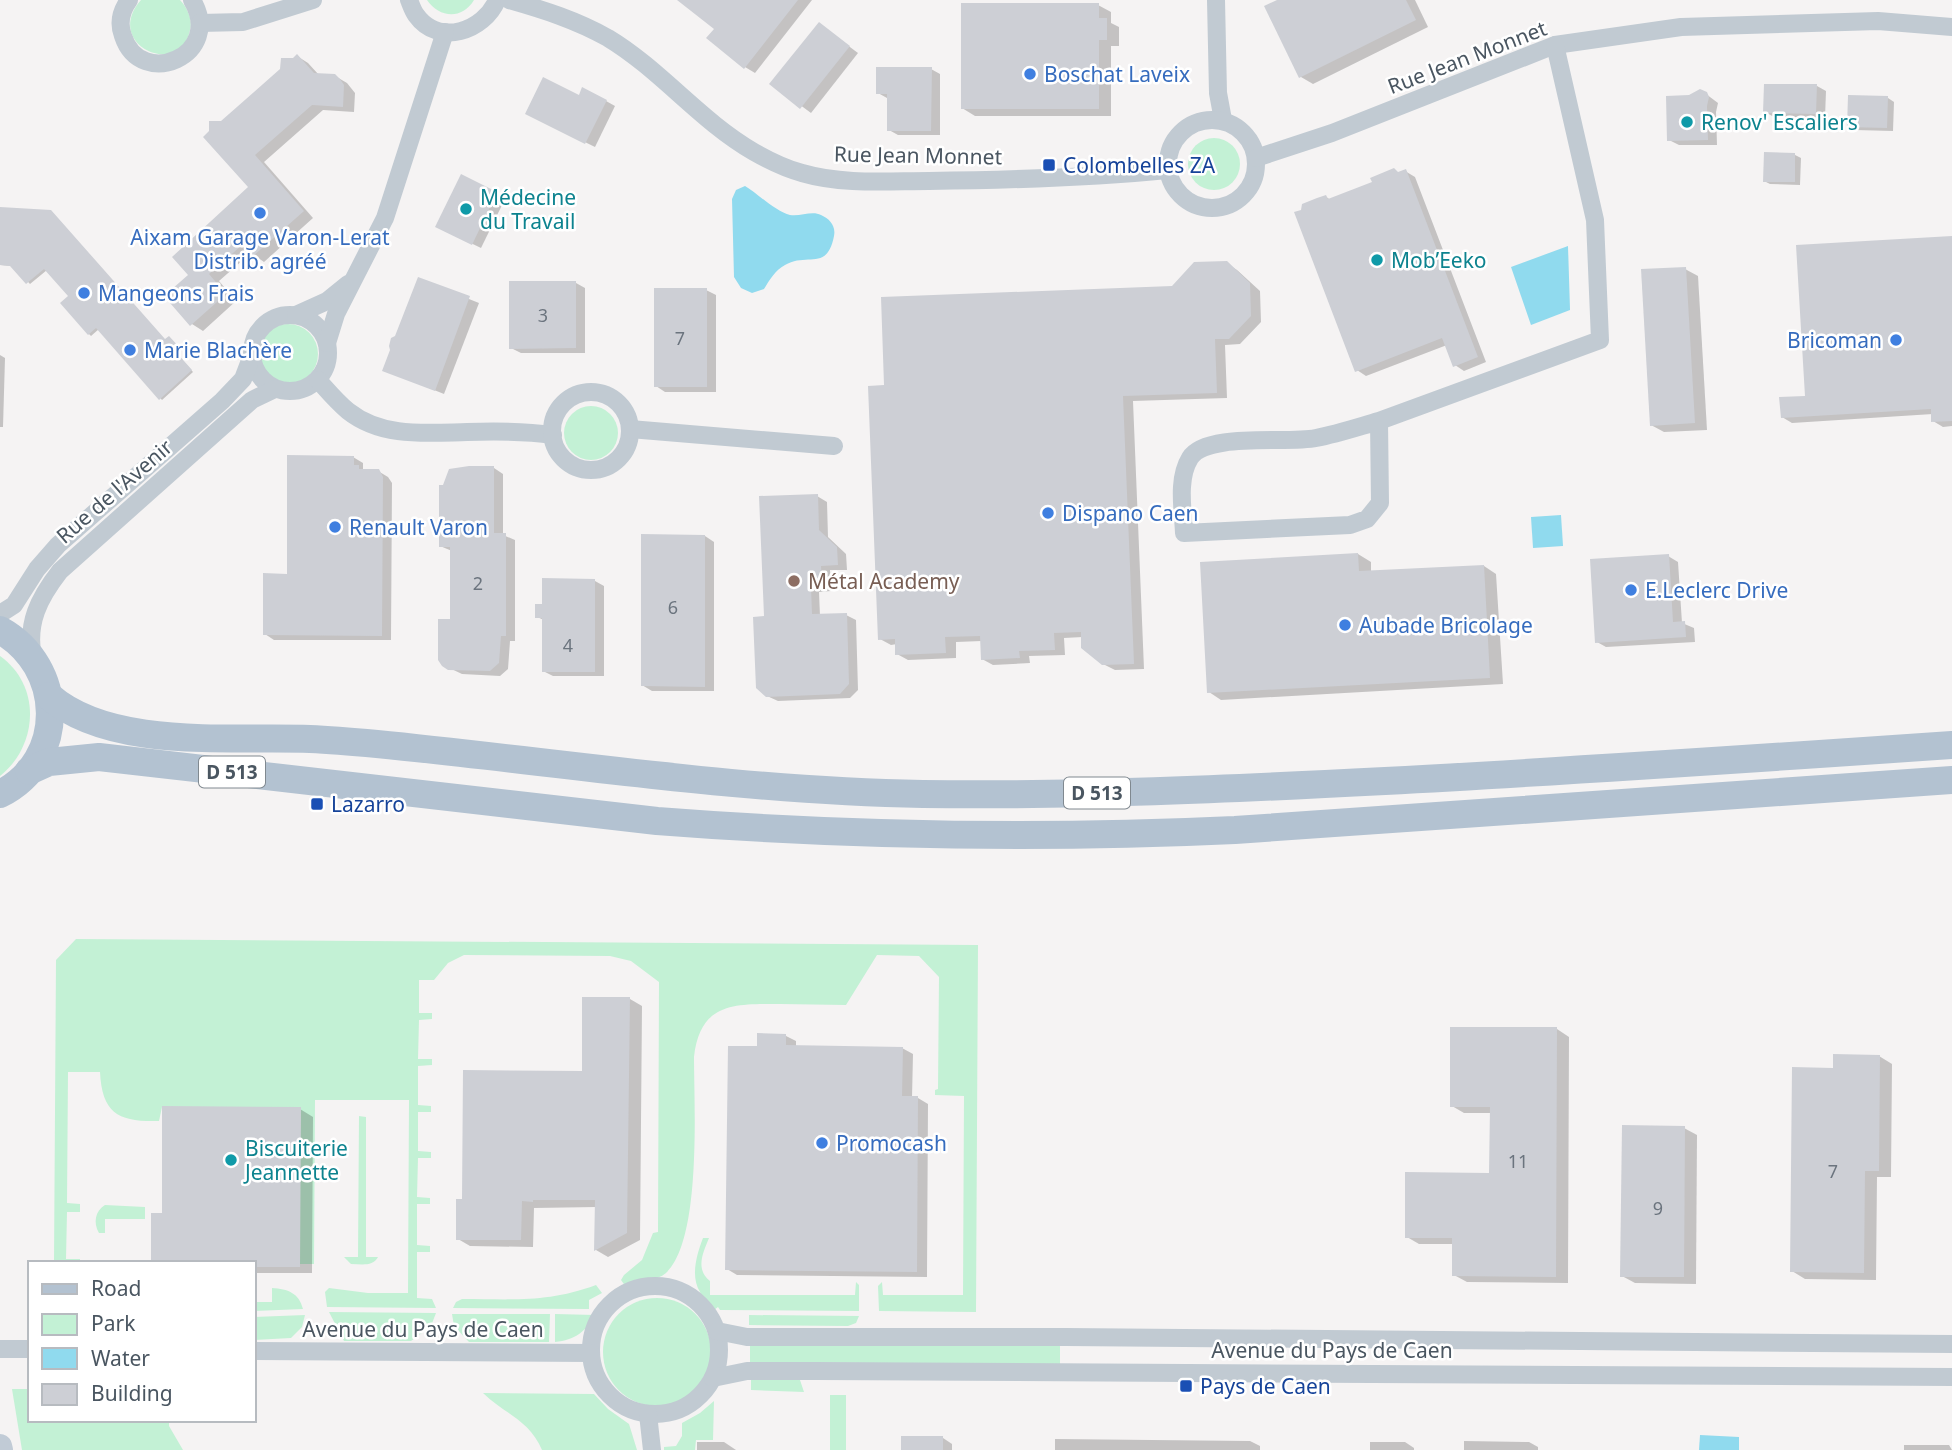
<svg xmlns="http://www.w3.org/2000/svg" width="1952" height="1450" font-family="'Noto Sans',sans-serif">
	<rect width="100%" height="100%" fill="#f5f3f3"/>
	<g fill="#c3f1d5">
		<path d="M141 0H180C187 7 193 20 190 30 180 80 102 44 141 0Z"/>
		<path d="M427 0H474C462 20 439 18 427 0Z"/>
		<circle cx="1214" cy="164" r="26"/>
		<circle cx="288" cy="354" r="30"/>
		<circle cx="591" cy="433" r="27"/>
		<path d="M0 656C42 686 38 746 0 776Z"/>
		<path d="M76 939 978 945 976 1312 879 1311 878 1286 882 1282 883 1295H963L964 1096 935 1095V1090L938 1089 939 977 919 956 877 955 846 1005C824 1005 802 1004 780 1004 735 1004 700 1002 694 1057 694 1105 702 1240 666 1273 657 1281 638 1281 626 1287L621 1280 624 1275 642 1260 653 1233 658 1232 659 982 631 961 610 956 464 955 448 963 434 980H419V1013H432V1019L419 1020 418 1059H432V1065L418 1066V1105L431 1106V1112H418V1151L431 1152V1158H418L417 1197 430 1198V1204H417V1245L430 1246V1252H417V1298L432 1299 436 1308 327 1307 325 1292 329 1288 368 1293H408L409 1100H315L314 1264H300L162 1107 159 1121C120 1122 102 1115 100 1072H68L67 1203 80 1204V1212H67L66 1259H80V1263H54L56 960Z"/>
		<path d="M359 1116 366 1117V1257H378C373 1267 361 1264 351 1264L344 1257H358Z"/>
		<path d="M105 1205 145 1207V1219H105V1233H99C93 1223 95 1211 105 1205Z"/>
		<path d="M703 1238H709C703 1253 695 1269 710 1281V1295H855L856 1282 859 1285V1311L720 1310 718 1307 714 1310C710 1303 703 1299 700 1292 690 1276 697 1254 703 1238Z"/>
		<path d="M596 1285 602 1293 589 1300V1309L453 1308 456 1302 462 1299C513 1299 547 1303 596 1285Z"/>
		<path d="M254 1288 255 1302H272V1288C288 1289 299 1293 303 1309L254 1311Z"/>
		<circle cx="657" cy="1352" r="54"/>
		<path d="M329 1312 436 1313 431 1326 411 1341H344Z"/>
		<path d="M452 1314H550L549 1342H469L454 1326Z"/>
		<path d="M555 1314 595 1315C585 1332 575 1340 555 1342Z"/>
		<path d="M305 1315 302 1327 291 1338 254 1340V1317Z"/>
		<path d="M749 1315 859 1316 856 1323 848 1326 749 1325Z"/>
		<path d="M750 1344 1060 1346V1365L750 1362Z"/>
		<path d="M751 1380H800L804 1392 751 1390Z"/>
		<path d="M12 1389H30V1420H169V1426L183 1450H22Z"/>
		<path d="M483 1393 594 1394 608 1409 629 1424 637 1450H542C529 1419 504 1414 483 1393Z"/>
		<rect x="830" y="1395" width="16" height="55"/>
		<path d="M714 1401 713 1440H696L695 1450H664V1447L676 1446 682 1436V1423L700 1413Z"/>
	</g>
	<g fill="#90daee">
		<path d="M745 186C757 193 776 212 790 215 800 217 812 210 821 215 830 219 836 226 834 236 827 272 807 252 785 265 775 270 769 281 764 289L752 293 741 288 734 277 732 199 736 190Z"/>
		<path d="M1568 246 1570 310 1531 325 1511 267Z"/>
		<path d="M1561 515 1563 546 1533 548 1531 517Z"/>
		<path d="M1700 1435 1739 1437V1450H1699Z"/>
	</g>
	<g fill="#0003">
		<path d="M680 0H812L755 73 745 67 716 29Z"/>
		<path d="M1281 0H1415L1428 27 1313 84 1301 77Z"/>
		<path d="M1098 5 1111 12V23L1119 27V46H1111V116H975L962 108Z"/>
		<path d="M819 24 858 53 811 113 772 84Z"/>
		<path d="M297 56 308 63 319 75 335 76 347 83 355 93 354 112 323 110 264 162 313 218 264 262 251 253 219 281 236 301 203 331 192 324 190 275 251 188 222 122Z"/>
		<path d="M931 69 940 74V135H898L889 130 887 98 878 93Z"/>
		<path d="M1817 86 1826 91 1825 118 1774 117 1765 112Z"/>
		<path d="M1702 91 1718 103 1716 112 1717 145H1679L1669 140 1689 97Z"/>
		<path d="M580 97 606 101 615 106 595 147 536 118Z"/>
		<path d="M1888 98 1894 102 1893 131 1855 130 1849 126Z"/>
		<path d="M1795 155 1801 158 1800 185 1770 184 1764 181Z"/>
		<path d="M1405 171 1415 177 1486 362 1464 371 1455 365 1447 345 1366 376 1357 370 1326 197 1331 200Z"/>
		<path d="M462 176 505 199 481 248 446 231Z"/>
		<path d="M0 209 166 341 171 340 181 350 177 354 193 372 162 400 99 329 91 336 89 334 70 297 47 270 30 284 13 266 0 265Z"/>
		<path d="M1952 237V426L1943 427 1933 421V414L1792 423 1782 417 1807 397Z"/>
		<path d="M1226 263 1237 270 1260 291 1261 322 1240 344 1225 345 1227 398 1133 401 1144 669 1115 670 1103 664 1083 637 1064 638 1065 655 1029 656 1030 663 993 665 982 659V641L956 642V658L908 660 897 654V644L891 645 880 639 886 387 1173 288Z"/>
		<path d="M1685 269 1698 276 1707 430 1664 432 1651 425Z"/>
		<path d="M419 279 479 303 444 394 384 370Z"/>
		<path d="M576 283 585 288V353H521L511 348Z"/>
		<path d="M706 290 716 295V392H665L656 386Z"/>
		<path d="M0 355 5 358 3 427H0Z"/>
		<path d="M353 457 363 463V470L378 471 388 477 392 483 391 640H274L265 634 289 575Z"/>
		<path d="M494 468 503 474V535L515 540V641H510L508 669 500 676 462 674 443 665 452 621V551L440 546Z"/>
		<path d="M817 496 827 502 828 537 846 554 847 570H830L831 591 819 592 820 616 846 615 856 620 858 690 850 698 778 701 767 696 766 618Z"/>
		<path d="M705 536 714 542V691H652L642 685Z"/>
		<path d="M1358 554 1371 562V573L1484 566 1496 574 1503 684 1221 700 1209 692Z"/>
		<path d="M1668 556 1678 562 1682 623 1694 628 1695 642 1606 647 1597 642Z"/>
		<path d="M595 581 604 586V676H553L543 671 544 620 537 617 544 606Z"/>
		<path d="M630 999 642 1006 640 1240 608 1257 596 1250 597 1207 534 1208 533 1247 470 1246 458 1239 464 1201 583 1073Z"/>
		<path d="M1557 1029 1569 1037 1568 1283 1467 1282 1454 1275V1244H1419L1407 1237 1491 1175V1113H1464L1452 1106Z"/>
		<path d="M786 1036 796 1041V1047L902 1048 913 1054 912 1098H918L928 1104 927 1277 737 1275 727 1269 759 1048Z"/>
		<path d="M1879 1056 1892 1064 1891 1177H1877L1876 1280 1805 1279 1792 1271 1834 1070Z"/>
		<path d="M300 1109 313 1117 312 1273H254V1263L163 1214Z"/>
		<path d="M1684 1128 1697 1135 1696 1284 1635 1283 1622 1276Z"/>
		<path d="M943 1438 952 1444V1450H903Z"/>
		<path d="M1055 1439 1250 1441 1260 1446V1450H1055Z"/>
		<path d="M1464 1441 1529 1442 1538 1447V1450H1464Z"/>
		<path d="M697 1442H724L736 1450H697Z"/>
		<path d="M1370 1442H1405L1414 1448V1450H1370Z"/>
		<path d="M1904 1445H1949L1952 1450H1904Z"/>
	</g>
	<g fill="#cdcfd5">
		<path d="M677 0H798L744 69 706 38 714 29Z"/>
		<path d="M1277 0H1406L1416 20 1299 78 1264 6Z"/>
		<path d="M961 3H1099V18H1107V40H1099V109H961Z"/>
		<path d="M819 22 850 46 800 109 769 84Z"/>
		<path d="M297 54 314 73 335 74 340 79 344 85 343 107 312 105 255 155 304 211 252 257 242 245 209 274 226 294 190 326 164 296 188 275 172 257 248 187 203 137 209 131V121H221L280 69 281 58H293Z"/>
		<path d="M876 67H932L931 131H887V94H876Z"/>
		<path d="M543 77 579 95 582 87 607 100 585 144 525 114Z"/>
		<path d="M1764 84H1817L1816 114 1763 113Z"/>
		<path d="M1700 89 1707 92 1709 97 1707 106 1708 140 1667 141 1666 96 1689 95Z"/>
		<path d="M1848 95 1888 96 1887 128 1847 127Z"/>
		<path d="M1764 152 1795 153V182H1763Z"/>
		<path d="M1394 168 1398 172 1406 169 1478 357 1453 367 1442 338 1355 372 1294 212 1301 210 1302 204 1317 198 1326 195 1328 199 1372 182 1370 178Z"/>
		<path d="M461 174 497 192 472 245 435 227Z"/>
		<path d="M0 207 51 210 165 339 169 336 180 348 176 352 192 370 159 400 96 328 88 335 60 303 68 296 44 269 26 284 10 266 0 265Z"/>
		<path d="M1952 236V421L1931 422V409L1781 418 1779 397 1805 396 1796 245Z"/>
		<path d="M1227 261 1250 283 1251 316 1229 339H1215L1217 393 1123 396 1134 664 1102 665 1081 648V632L1054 633 1055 650 1019 651 1020 658 981 660 980 636 945 637 946 653 895 655V639L878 640 868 386 884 385 881 297 1172 286 1194 262Z"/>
		<path d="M1686 267 1695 423 1650 426 1641 269Z"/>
		<path d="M418 277 470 296 435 391 382 371 390 350 389 346 391 338 395 336Z"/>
		<path d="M509 281H576V348L509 349Z"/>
		<rect x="654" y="288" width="53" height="99"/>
		<path d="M287 455 354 456V465H359V469H379L383 477 382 636 263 635V573L287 574Z"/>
		<path d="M469 466H494V533H506V636H501L499 663 490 671 448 670 442 666 438 660V619H450V547H439V485H443L449 469Z"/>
		<path d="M818 494 819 530 837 547 838 565 821 566 822 587H811L812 614 847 613 849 684 840 694 766 697 756 688 753 617 764 616 759 496Z"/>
		<path d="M641 534 705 535V687L641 686Z"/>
		<path d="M1358 553 1359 571 1484 565 1490 678 1207 693 1200 562Z"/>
		<path d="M1669 554 1673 622 1685 621 1686 637 1595 643 1590 559Z"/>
		<path d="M542 578 595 579V672H542V618H535V604H542Z"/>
		<path d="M582 997H630L627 1233 594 1251 595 1200H533V1202L522 1201 521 1240H456V1199H462L463 1070 582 1071Z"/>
		<path d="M1450 1027H1557L1556 1277 1452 1276V1238H1405V1172L1489 1173 1490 1107H1450Z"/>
		<path d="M757 1033 786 1034V1045L903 1047 902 1096H918L917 1272 725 1270 728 1046H757Z"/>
		<path d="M1833 1054 1880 1055 1879 1171H1865L1864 1273 1790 1272 1792 1067 1833 1068Z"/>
		<path d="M162 1106 301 1107 300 1267H254V1263H151V1213H162Z"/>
		<path d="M1622 1125 1685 1126 1684 1277H1620Z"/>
		<rect x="901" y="1436" width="42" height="14"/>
	</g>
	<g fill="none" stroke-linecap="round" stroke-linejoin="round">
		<g stroke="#c1cad2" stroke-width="18">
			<path d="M129 0C121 11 118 23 123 36 141 91 225 55 192 0"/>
			<path d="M409 0C411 5 413 11 416 15 439 47 484 31 497 0"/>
			<path d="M509 0C544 10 576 20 608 38 661 70 700 121 754 152 768 160 787 169 802 173 843 185 888 181 929 181 1009 180 1088 178 1167 170"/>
			<path d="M1216 0 1218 93 1223 120"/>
			<path d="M200 23 243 22 313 0"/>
			<circle cx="1212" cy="164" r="44"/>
			<path d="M1256 158 1332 133 1555 45 1681 27 1878 21 1952 27"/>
			<circle cx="290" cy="353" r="38"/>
			<path d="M296 315 327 301 348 284"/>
			<path d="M327 343 336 314 385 218 445 32"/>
			<path d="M318 380C327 390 337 402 348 411 382 438 426 433 467 432 496 431 524 431 553 435"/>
			<circle cx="591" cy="431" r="39"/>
			<path d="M1379 421C1358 427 1337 434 1316 438 1288 444 1206 432 1190 458 1177 479 1183 510 1184 533L1350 525 1367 519 1380 503 1379 421 1600 340 1595 220 1555 45"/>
			<path d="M630 429 834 446"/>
			<path d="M0 614 14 605 37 569 58 545 222 401 243 379 251 358"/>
			<path d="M33 658C26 623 39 598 60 571L252 400 275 389"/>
			<circle cx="655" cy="1350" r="64"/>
			<path d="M717 1331 747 1337H1066L1952 1344"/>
			<path d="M0 1349H30"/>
			<path d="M254 1351 591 1353"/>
			<path d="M713 1378 747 1371H817L1952 1377"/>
			<path d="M648 1414 652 1450"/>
		</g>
		<path stroke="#c1cbd6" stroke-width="24" d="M0 1446 1 1450"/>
		<g stroke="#b3c2d1" stroke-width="28">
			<path d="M0 630C65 666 68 760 0 794"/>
			<path d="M49 696C110 750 232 736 310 739 332 740 355 742 377 744 559 762 740 791 923 794 1077 796 1231 789 1385 781 1574 771 1763 758 1952 745"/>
			<path d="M29 771 49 762 99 757 657 821C850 836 1043 839 1235 830L1952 780"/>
		</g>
	</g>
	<g fill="#3f7fe0" stroke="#fff" stroke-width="2.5">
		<circle cx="1030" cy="74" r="7"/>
		<circle cx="260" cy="213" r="7"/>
		<circle cx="84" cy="293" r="7"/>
		<circle cx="1896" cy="340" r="7"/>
		<circle cx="130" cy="350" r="7"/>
		<circle cx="1048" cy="513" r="7"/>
		<circle cx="335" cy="527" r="7"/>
		<circle cx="1631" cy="590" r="7"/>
		<circle cx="1345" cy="625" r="7"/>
		<circle cx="822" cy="1143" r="7"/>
	</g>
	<g fill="#0f9aa8" stroke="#fff" stroke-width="2.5">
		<circle cx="1687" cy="122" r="7"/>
		<circle cx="466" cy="209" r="7"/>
		<circle cx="1377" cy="260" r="7"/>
		<circle cx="231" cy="1160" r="7"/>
	</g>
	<g fill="#1a4fb4" stroke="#fff" stroke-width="2.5">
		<rect x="1042" y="158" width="14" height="14" rx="3.5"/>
		<rect x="310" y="797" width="14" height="14" rx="3.5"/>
		<rect x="1179" y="1379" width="14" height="14" rx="3.5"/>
	</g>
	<circle fill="#8d6e63" stroke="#fff" stroke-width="2.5" cx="794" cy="581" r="7"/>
	<g text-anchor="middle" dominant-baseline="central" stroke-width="5" stroke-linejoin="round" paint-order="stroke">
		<g font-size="18" fill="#6b747e">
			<text x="543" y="315">3</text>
			<text x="680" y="338">7</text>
			<text x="478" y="583">2</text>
			<text x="673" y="607">6</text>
			<text x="568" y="645">4</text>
			<text x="1518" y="1161">11</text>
			<text x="1833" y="1171">7</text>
			<text x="1658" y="1208">9</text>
		</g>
		<g fill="#fff" stroke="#808990" stroke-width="2">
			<rect x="199" y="756.5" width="66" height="31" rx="5"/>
			<rect x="1064" y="777.5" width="66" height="31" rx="5"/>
		</g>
		<g font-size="19" font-weight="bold" fill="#4a5661">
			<text x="232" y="772">D 513</text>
			<text x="1097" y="793">D 513</text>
		</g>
		<g font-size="21" fill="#4a5661" stroke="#fff">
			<text transform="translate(1467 57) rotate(-21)">Rue Jean Monnet</text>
			<text transform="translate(918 155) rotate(1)">Rue Jean Monnet</text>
			<text transform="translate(114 491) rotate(-41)">Rue de l'Avenir</text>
			<text x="423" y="1329">Avenue du Pays de Caen</text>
			<text x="1332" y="1350">Avenue du Pays de Caen</text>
		</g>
		<g font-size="21" fill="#366cbe" stroke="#fff" text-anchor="start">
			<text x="1044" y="74">Boschat Laveix</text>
			<text x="260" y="237" text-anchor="middle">Aixam Garage Varon-Lerat<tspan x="260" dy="24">Distrib. agréé</tspan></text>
			<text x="98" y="293">Mangeons Frais</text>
			<text x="1882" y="340" text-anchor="end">Bricoman</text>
			<text x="144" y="350">Marie Blachère</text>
			<text x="1062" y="513">Dispano Caen</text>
			<text x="349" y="527">Renault Varon</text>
			<text x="1645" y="590">E.Leclerc Drive</text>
			<text x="1359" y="625">Aubade Bricolage</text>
			<text x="836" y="1143">Promocash</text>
		</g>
		<g font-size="21" fill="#0d838f" stroke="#fff" text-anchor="start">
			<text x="1701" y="122">Renov' Escaliers</text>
			<text x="480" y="197">Médecine<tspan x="480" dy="24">du Travail</tspan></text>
			<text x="1391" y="260">Mob’Eeko</text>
			<text x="245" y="1148">Biscuiterie<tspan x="245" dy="24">Jeannette</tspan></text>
		</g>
		<g font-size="21" fill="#164399" stroke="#fff" text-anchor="start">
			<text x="1063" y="165">Colombelles ZA</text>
			<text x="331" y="804">Lazarro</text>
			<text x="1200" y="1386">Pays de Caen</text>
		</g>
		<g font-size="21" fill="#785e54" stroke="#fff" text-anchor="start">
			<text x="808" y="581">Métal Academy</text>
		</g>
	</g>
	<rect x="28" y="1261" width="228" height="161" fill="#ffffff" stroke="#b7bbc0" stroke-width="2"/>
	<rect x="42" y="1284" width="35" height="10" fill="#b3c2d1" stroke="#b7bbc0" stroke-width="2"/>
	<text x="91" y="1296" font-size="21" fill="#4a5661">Road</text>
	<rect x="42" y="1314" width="35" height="21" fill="#c3f1d5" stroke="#b7bbc0" stroke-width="2"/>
	<text x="91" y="1331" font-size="21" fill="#4a5661">Park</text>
	<rect x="42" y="1348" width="35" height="21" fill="#90daee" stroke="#b7bbc0" stroke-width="2"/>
	<text x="91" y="1366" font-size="21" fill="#4a5661">Water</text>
	<rect x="42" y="1384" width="35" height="21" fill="#cdcfd5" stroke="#b7bbc0" stroke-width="2"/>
	<text x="91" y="1401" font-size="21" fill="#4a5661">Building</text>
</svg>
